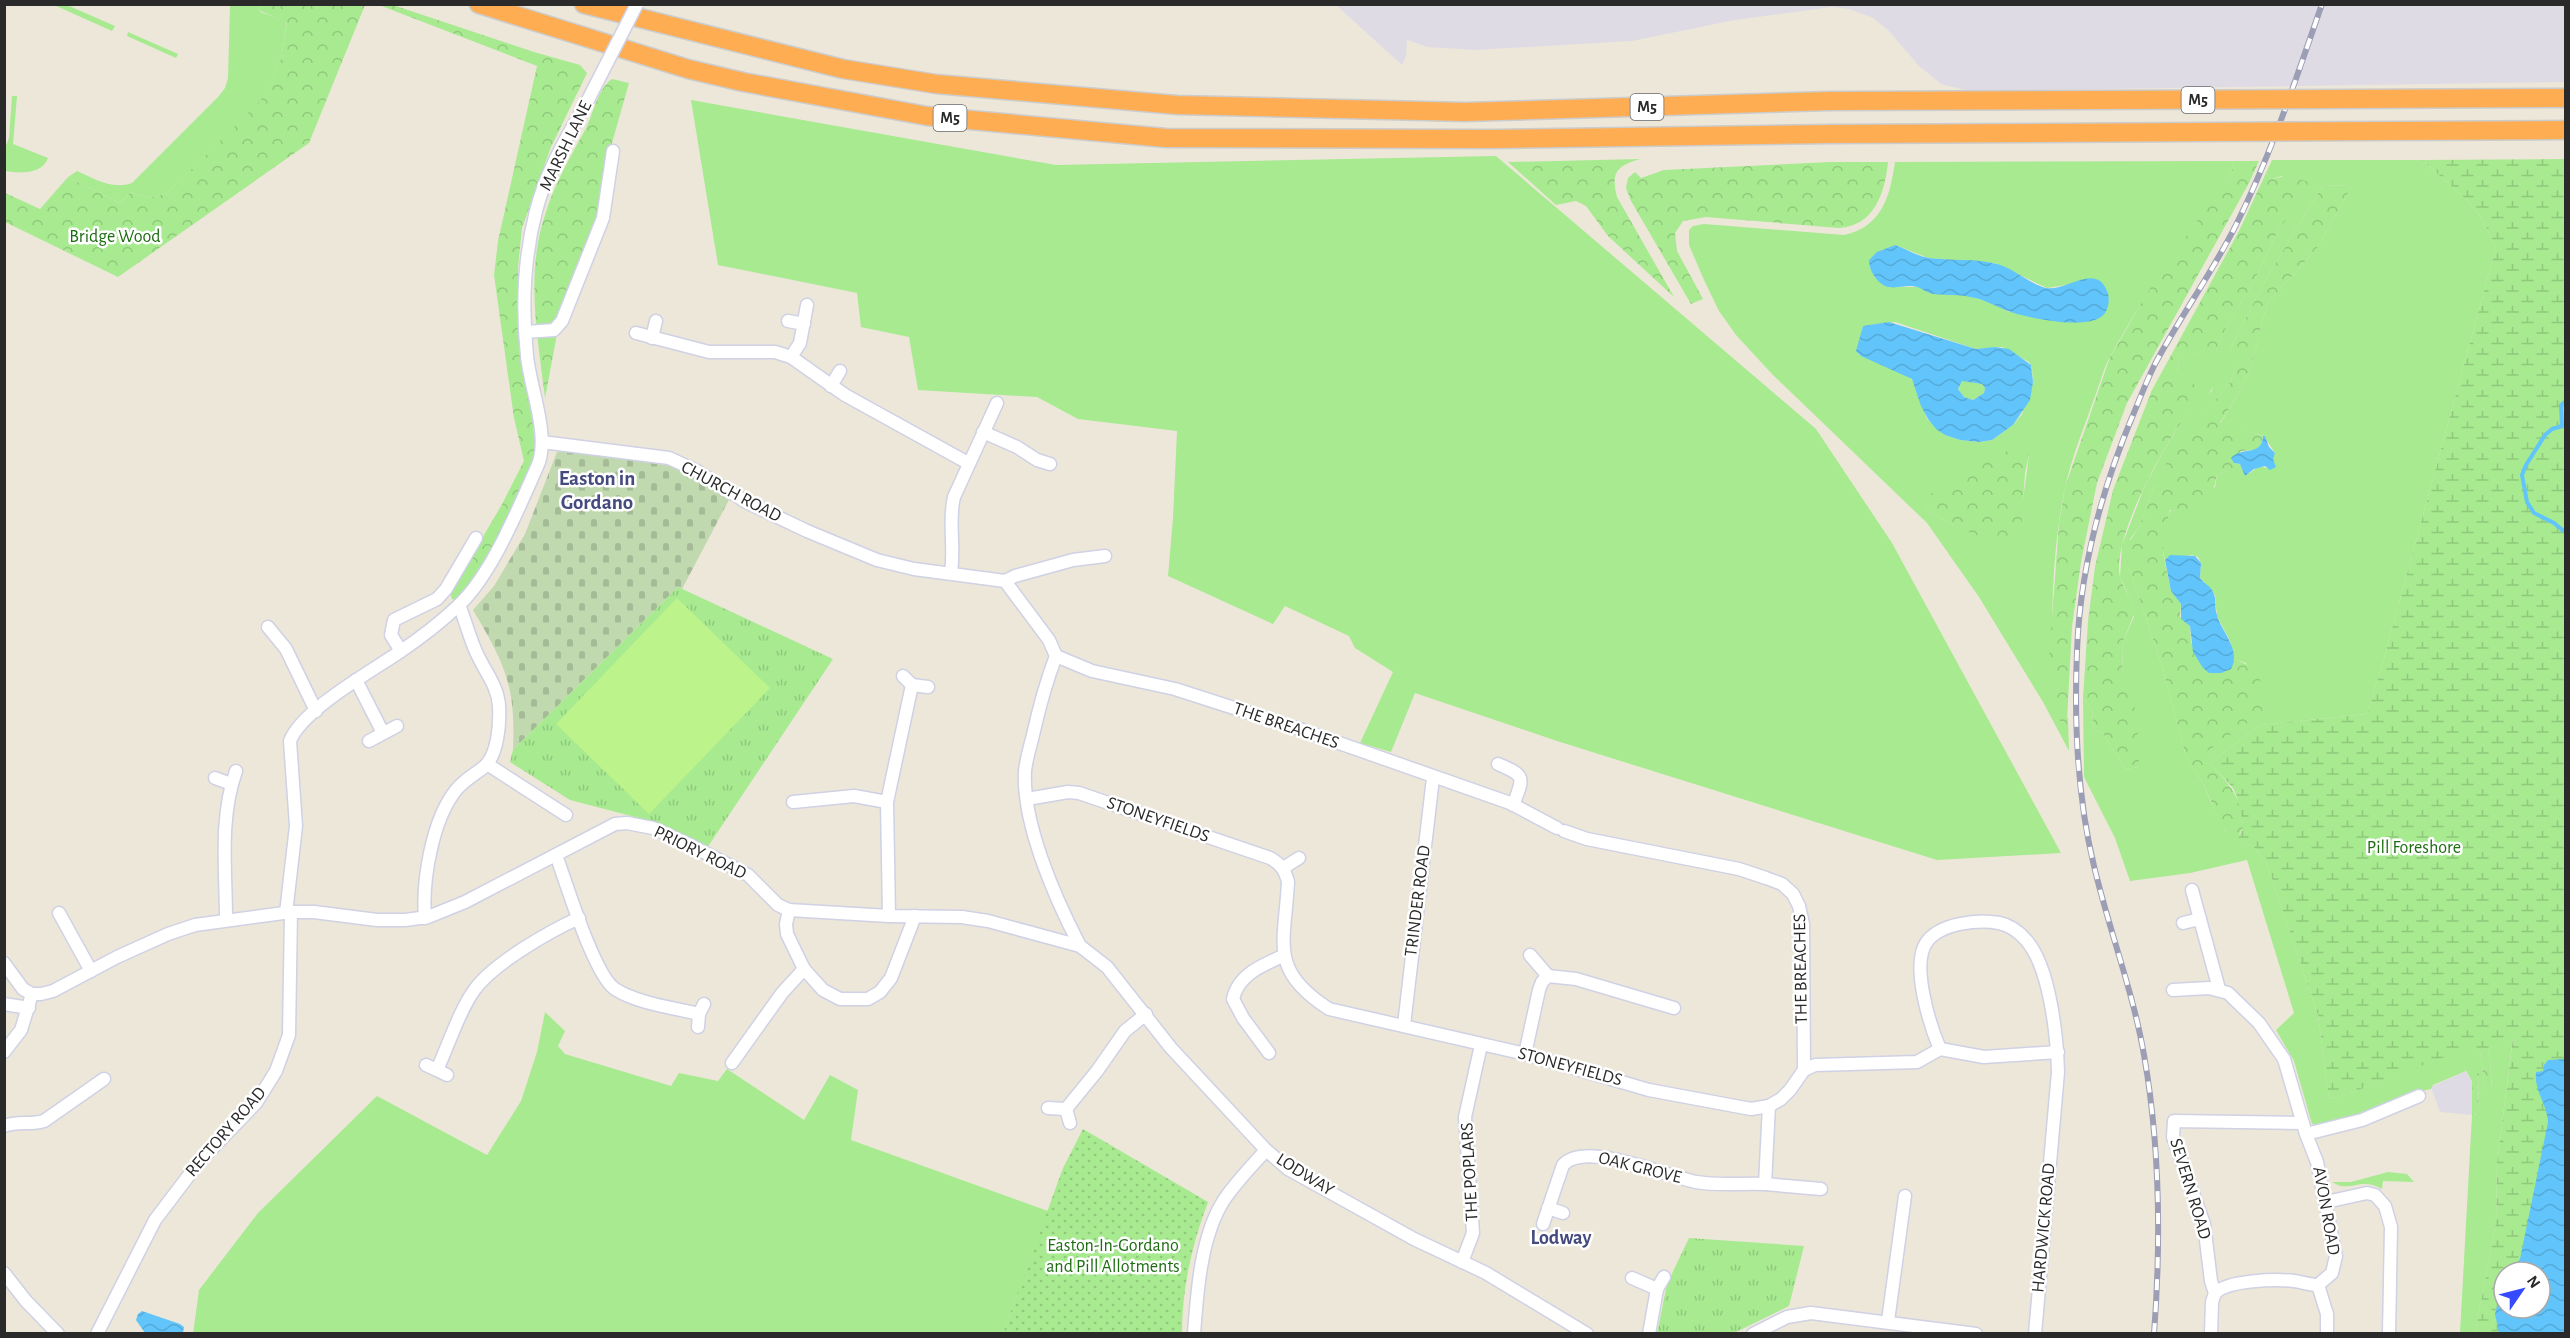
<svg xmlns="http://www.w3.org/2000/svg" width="2570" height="1338" font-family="'Alegreya Sans',sans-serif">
	<defs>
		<pattern id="forest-crowns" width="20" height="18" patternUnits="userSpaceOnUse" patternTransform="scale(1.5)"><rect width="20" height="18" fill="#a7ea90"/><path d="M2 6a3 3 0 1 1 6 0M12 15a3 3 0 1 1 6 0" fill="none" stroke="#90c97c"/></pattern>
		<pattern id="wetland-marsh" width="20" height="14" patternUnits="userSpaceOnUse" patternTransform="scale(1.5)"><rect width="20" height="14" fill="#a7ea90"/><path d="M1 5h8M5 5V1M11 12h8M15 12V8" fill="none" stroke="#90c97c"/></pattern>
		<pattern id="cemetery-stones" width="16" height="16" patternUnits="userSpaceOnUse" patternTransform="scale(1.5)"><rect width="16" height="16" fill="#c0d9af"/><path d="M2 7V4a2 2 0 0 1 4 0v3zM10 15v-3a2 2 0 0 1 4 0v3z" fill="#a5ba97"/></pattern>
		<pattern id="park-tufts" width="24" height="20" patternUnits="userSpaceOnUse" patternTransform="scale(1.5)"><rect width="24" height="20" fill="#a7ea90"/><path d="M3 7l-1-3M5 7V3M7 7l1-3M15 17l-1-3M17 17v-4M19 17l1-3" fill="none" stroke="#90c97c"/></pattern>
		<pattern id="garden-dots" width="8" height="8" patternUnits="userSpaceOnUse" patternTransform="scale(1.5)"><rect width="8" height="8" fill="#a7ea90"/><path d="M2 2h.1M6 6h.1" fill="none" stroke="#90c97c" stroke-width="1.8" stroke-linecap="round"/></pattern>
		<pattern id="water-waves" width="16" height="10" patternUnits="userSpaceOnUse" patternTransform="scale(1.5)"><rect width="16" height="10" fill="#61c5fb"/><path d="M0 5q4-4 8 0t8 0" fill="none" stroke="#54a9d7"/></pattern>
	</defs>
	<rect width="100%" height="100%" fill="#ede7da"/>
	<g fill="#dfdbe5">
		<path d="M1336 5H2565V82L1969 91 1941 84 1919 66 1889 31 1873 18 1849 9 1832 7 1735 20 1632 41 1474 50 1428 47 1407 40 1406 56 1402 65Z"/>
		<path d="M2466 1071 2472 1081V1115L2440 1112 2431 1087Z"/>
	</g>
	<g fill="#a7ea90" fill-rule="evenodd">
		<path d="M54 5H67L115 26 112 31Z"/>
		<path d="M230 5H259L260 12 287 21 281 59 261 101 168 193 149 198 131 192 120 203 68 177 77 171C95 179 112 190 132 183L218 97 225 88 228 78Z"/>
		<path d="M128 32 178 54 176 58 127 36Z"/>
		<path d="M12 96H17L13 144 48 158C42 175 19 173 5 171V148L9 138Z"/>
		<path d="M691 100 1056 165 1496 156 1816 429 1892 543 2061 853 1937 860 1557 741 1415 693 1391 752 1360 743 1393 672 1355 648 1349 636 1285 606 1273 624 1168 576 1173 518 1177 431 1078 419 1037 397 918 390 909 337 861 327 857 293 718 265Z"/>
		<path d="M2272 160H2422L2468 201 2481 217 2496 247 2383 662 2367 714 2260 725 2210 763 2202 754 2262 712 2246 663 2234 659 2230 641 2217 616 2215 595 2200 578 2201 563 2198 557 2192 555 2165 560C2160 545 2163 524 2171 510L2176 511 2201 501 2204 493 2215 487 2217 475 2228 470H2243L2244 474 2250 473 2259 466 2267 468 2275 453 2264 436 2220 424 2240 391 2251 366 2267 304 2317 248 2352 186 2323 185 2267 277 2231 347C2236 362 2237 369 2229 384L2172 454 2153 490 2139 527 2130 539 2129 568 2163 669 2186 757 2204 785 2210 800 2225 831 2240 832 2238 840 2253 846 2267 864 2318 1015 2329 1099 2351 1093 2473 1045 2480 1052 2485 1089 2492 1087 2489 1048 2513 1037 2497 1163 2496 1222 2475 1333H2460L2472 1115 2478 1114 2479 1074 2464 1067 2466 1071 2433 1085 2431 1089C2397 1094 2345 1130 2312 1124L2294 1061 2276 1030 2294 1013 2247 860 2190 873 2130 881 2115 838 2084 777 2083 698 2092 711 2094 730 2103 733 2125 769 2138 767 2122 676 2123 641 2134 617V607L2120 577 2122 545 2144 488 2163 452 2183 419 2198 402 2212 391 2213 387H2196L2177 374 2179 357 2189 356 2197 352H2216L2221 337 2255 279 2279 229 2291 212 2282 176 2271 179 2266 173Z"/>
		<path d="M2234 161 2231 173C2191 234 2146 290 2111 355 2103 369 2099 387 2093 402 2083 430 2071 459 2065 488 2051 550 2045 677 2066 736V718H2068L2069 751 2043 702 1979 597 1927 523 1772 374 1736 335 1719 311 1704 280 1689 245V230L1693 226 1704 224 1844 235C1882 227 1890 196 1895 162ZM1898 246 1928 258 1994 263 2047 288 2072 284 2104 286 2109 300 2009 312 1993 303 1968 296 1917 287H1891L1875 278 1869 265ZM1895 322 1976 349 2002 347 2029 362 2032 368 2033 382 2022 414 2013 425 1992 440 1979 442 1960 440 1945 435 1927 419 1915 384 1908 375 1858 354 1863 326ZM2029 455 2021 515 1958 528 1925 509Z"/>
		<path d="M1962 380 1982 384 1985 388 1984 393 1973 400 1964 397 1958 389Z"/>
		<path d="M545 1012 565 1031 558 1046 565 1054 671 1086 679 1073 718 1081 727 1069 804 1120 830 1075 858 1090 851 1140 1048 1211 1003 1333 193 1334 199 1290 258 1213 377 1096 487 1155 521 1101 537 1052Z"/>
		<path d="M2388 1172 2407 1174 2414 1182 2383 1181 2382 1189C2359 1176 2350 1194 2332 1182H2351Z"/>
	</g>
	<g fill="url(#forest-crowns)">
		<path d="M259 5H365L309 143 118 277 5 222V193L40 209 68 177 120 203 131 192 149 198 168 193 261 100 281 59 287 22 260 11Z"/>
		<path d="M379 5H393L534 52 580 65 587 73 551 147 522 228 518 267 519 309 536 451 534 466 484 565 458 601 452 599 450 593 501 506 524 461 514 418 494 275 498 241 537 66Z"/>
		<path d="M612 79 629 83 610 150 601 218 560 318 545 398C538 339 525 274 545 215 554 185 569 159 584 132 593 116 597 89 612 79Z"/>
		<path d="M1640 159C1616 166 1611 173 1617 197L1674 297 1608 236 1586 206 1576 201 1556 205 1508 162Z"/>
		<path d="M2234 161H2259L2249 183 2127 403 2097 483 2081 562 2072 627 2066 739 2059 717 2049 659 2059 523 2065 487 2110 357 2155 280 2231 173Z"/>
		<path d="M1830 162H1888C1885 193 1874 226 1839 228L1706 217 1683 221 1675 233 1677 251 1703 299 1691 304 1631 201 1626 188 1628 178 1635 172 1641 178 1664 170Z"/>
		<path d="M2266 173 2271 179 2287 176 2309 182 2311 186 2279 229 2255 279 2221 337 2216 352H2197L2186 358 2179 357 2177 374 2188 376 2196 387H2213C2210 396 2189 410 2182 421 2160 454 2118 529 2119 569 2119 585 2133 597 2135 612L2123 641 2122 675C2124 678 2127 679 2128 682 2135 694 2142 755 2138 767L2125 769 2103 733 2094 730 2092 711 2083 698 2088 621 2095 567 2113 490 2152 390 2239 231Z"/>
		<path d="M2323 185 2352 186 2317 248 2267 304 2251 366 2240 391 2220 423 2263 436 2261 446 2255 450 2241 451 2234 463 2240 464 2243 470H2228L2217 475 2213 491 2204 493 2201 508 2183 520 2176 511 2170 510 2163 537V553L2171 591 2181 604 2180 617 2190 626 2191 643 2234 661V659C2263 669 2264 684 2262 713L2203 754C2222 779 2244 793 2243 828L2240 832C2232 833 2227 834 2222 827L2204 785 2186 757 2163 669 2129 568 2125 548 2139 527 2153 490 2171 454 2229 384C2238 368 2234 363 2231 347L2267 277Z"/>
		<path d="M2020 446 2029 455 2025 473 2021 533 2003 545 1958 528 1925 509 1919 502 1979 462Z"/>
		<path d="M2489 1048 2492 1088 2485 1089 2480 1052Z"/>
		<path d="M2470 1064 2479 1074 2478 1114 2472 1115V1081L2464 1067Z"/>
	</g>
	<path fill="url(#wetland-marsh)" fill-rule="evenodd" d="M2565 159V1333H2475L2496 1222 2497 1163 2513 1038 2480 1052 2473 1046 2351 1093 2329 1099 2318 1015 2267 864 2253 846 2237 840 2243 828V823L2237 797 2233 788 2210 763 2260 725 2367 714 2383 662 2496 247 2481 217 2468 201 2422 160ZM2504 1272H2540V1308H2504Z"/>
	<path fill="url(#cemetery-stones)" d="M564 451 673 466 730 498 682 589 678 587 513 750C516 686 505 664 473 610L494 586 525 534 557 452Z"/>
	<g fill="url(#park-tufts)">
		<path d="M678 587 833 659 707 848 673 830 639 818 570 800 510 762 513 750Z"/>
		<path d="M1689 1238 1804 1246 1789 1306 1734 1333 1657 1334 1667 1284Z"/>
	</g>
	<path fill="url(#garden-dots)" d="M1083 1129 1208 1202C1192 1244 1182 1288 1182 1333H1003L1063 1168Z"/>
	<path fill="#bdf38b" d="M677 598 770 688 649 814 556 724Z"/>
	<g fill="url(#water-waves)" fill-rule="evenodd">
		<path d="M1895 245C1906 249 1917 256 1929 258 1951 261 1975 258 1997 264 2014 268 2029 284 2046 288 2066 292 2096 262 2107 291 2110 298 2109 306 2105 313 2092 332 2027 318 2008 311 1995 306 1984 299 1970 297 1958 294 1946 296 1934 294 1927 293 1923 289 1917 287 1907 284 1895 290 1885 286 1876 281 1869 271 1869 260L1877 252Z"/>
		<path d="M1889 322 1976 349 1995 347 2009 349 2031 365 2033 382 2030 400 2013 425 1992 440 1979 442 1960 440 1945 435 1936 429 1928 419 1921 406 1912 379 1861 356 1856 351 1863 326ZM1962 381 1982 384 1985 388 1984 393 1973 400 1964 397 1958 389Z"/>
		<path d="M2263 436H2265L2269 447 2275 453 2273 459 2276 467 2270 470 2265 466 2254 469 2245 476 2240 464 2234 463 2231 458C2242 446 2262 457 2263 436Z"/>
		<path d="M2170 555 2195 556 2201 563 2200 578C2204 584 2210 585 2213 592 2217 599 2214 607 2217 615 2221 631 2242 651 2231 669L2221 673H2209L2203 668 2193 652 2190 626 2181 619V604L2171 591 2165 560Z"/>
		<path d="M2565 1053V1333H2499L2495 1314 2504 1279V1308H2540V1272H2510L2520 1259 2548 1122C2547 1104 2534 1091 2536 1072L2543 1071 2544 1065 2548 1060 2564 1059Z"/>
		<path d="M142 1311 180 1324 184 1327 183 1333H145L136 1320 138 1314Z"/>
	</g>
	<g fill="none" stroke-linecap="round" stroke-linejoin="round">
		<path stroke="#61c5fb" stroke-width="4" d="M2566 401 2561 405 2562 426 2552 429 2545 435 2526 465 2522 475 2527 502 2534 513 2554 523 2566 533"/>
		<g stroke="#cfd1e4" stroke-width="15">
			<g id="minor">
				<path d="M788 321 804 324"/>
				<path d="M526 332 554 330 562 321 603 218 613 151"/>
				<path d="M636 333 709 352H775L791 357 845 395 968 463"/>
				<path d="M652 338 656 321"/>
				<path d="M791 357 800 343 807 305"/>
				<path d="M831 386 840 371"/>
				<path d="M983 432 1017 447 1037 460 1050 464"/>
				<path d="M542 442 669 458 697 471 746 502 807 531 877 560 914 569 1005 581 1049 640 1056 656"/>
				<path d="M951 572C955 546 948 521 954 497L997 403"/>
				<path d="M1005 581 1015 576 1073 560 1105 556"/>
				<path d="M268 627 286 649 316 711"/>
				<path d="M401 651 391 635 394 620 437 599 446 589 476 538"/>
				<path d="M1056 656 1092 671 1175 689 1302 730 1510 803 1557 828"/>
				<path d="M1056 656C1046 682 1039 708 1033 735 1030 747 1026 760 1025 771 1022 824 1056 900 1080 946"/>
				<path d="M903 676 912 685"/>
				<path d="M356 680 383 733"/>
				<path d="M369 741 397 726"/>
				<path d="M487 764 566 815"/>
				<path d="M1498 764C1526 776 1524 777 1513 805"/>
				<path d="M215 778 231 784"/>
				<path d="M1027 799 1068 792 1079 793 1270 858C1281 864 1285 870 1288 882 1285 943 1268 970 1329 1009L1525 1054 1649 1090 1751 1109 1769 1106 1781 1099 1790 1090 1804 1070 1815 1065 1917 1062 1940 1049"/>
				<path d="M793 802 854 796 887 802"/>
				<path d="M1564 831 1587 839 1739 869 1766 878 1782 884 1793 894 1799 906 1803 924 1804 1070"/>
				<path d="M556 855C566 882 594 975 615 989 636 1003 674 1008 699 1014"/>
				<path d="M1283 868 1299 858"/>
				<path d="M2192 890 2219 989"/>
				<path d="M789 910 786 924 787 934 804 969 823 990 840 999H868L880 992 891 978 915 916"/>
				<path d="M59 913 91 971"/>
				<path d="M286 913 296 826 290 741C302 710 370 672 398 653 419 639 441 622 459 605 492 574 518 509 537 467 551 438 530 388 527 356 522 308 524 257 536 211 546 171 568 135 588 100"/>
				<path d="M889 916 887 802 912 685 928 687"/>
				<path d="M425 918C422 881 432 820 456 790 464 780 474 775 484 767 498 755 500 724 499 706 498 687 486 673 478 656 470 640 466 622 459 605"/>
				<path d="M226 919C226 870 219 819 236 771"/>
				<path d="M2183 923 2200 919"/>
				<path d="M1530 955 1548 976"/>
				<path d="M4 963 23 989 32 994H41L53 991 117 957 168 934 195 925 291 912H314L377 920H405L428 917 465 902 615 824 627 823 653 828 688 844 748 875 778 905 789 910 889 916 962 917 988 921 1080 946 1107 967 1171 1048 1266 1150 1288 1169 1414 1239 1486 1273 1587 1334"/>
				<path d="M2173 990 2209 988 2228 993 2259 1023 2284 1059 2306 1134 2317 1162 2336 1256 2332 1273 2318 1285C2310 1285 2302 1282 2294 1281 2276 1279 2228 1280 2215 1293"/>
				<path d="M4 1004 29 1008"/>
				<path d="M1404 1025 1433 778"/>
				<path d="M698 1027 699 1014 704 1004"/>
				<path d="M4 1052 21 1030 32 994"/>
				<path d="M1269 1053 1243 1018 1233 999C1238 975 1262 965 1283 956"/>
				<path d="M1525 1054 1539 990 1542 982 1548 976 1576 979 1674 1008"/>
				<path d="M732 1063 782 993 804 969"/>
				<path d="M426 1065 437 1070"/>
				<path d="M447 1075 437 1070C448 1046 460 1009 475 989 494 963 550 931 579 918"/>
				<path d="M1769 1106 1765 1184 1821 1189"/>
				<path d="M1048 1108 1066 1109 1097 1071 1125 1031 1146 1014"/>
				<path d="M1066 1109 1070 1123"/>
				<path d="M4 1126C17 1121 31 1125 44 1121L104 1079"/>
				<path d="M2306 1134 2362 1120 2419 1096"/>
				<path d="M2326 1202 2367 1193 2375 1195 2385 1206 2391 1227 2389 1334"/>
				<path d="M1548 1208 1563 1213"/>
				<path d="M1543 1224 1563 1165C1585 1140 1666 1176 1696 1182 1718 1186 1743 1183 1765 1184"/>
				<path d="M1462 1262 1473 1233 1465 1117 1481 1045"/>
				<path d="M4 1273 26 1301 58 1334"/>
				<path d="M1632 1278 1657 1289"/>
				<path d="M2318 1285 2327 1314V1334"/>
				<path d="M2215 1293 2211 1281 2204 1224 2173 1137 2174 1121 2303 1123"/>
				<path d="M1888 1321 1905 1196"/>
				<path d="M97 1334 155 1220 199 1162 256 1103 276 1071 289 1035 291 912"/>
				<path d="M1194 1334C1197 1292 1201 1235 1224 1200 1236 1182 1252 1166 1266 1150"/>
				<path d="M1649 1334 1657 1289 1664 1277"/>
				<path d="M1753 1334 1787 1317 1811 1313 1976 1334"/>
				<path d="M2035 1334 2058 1072C2057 1036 2050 967 2026 940 2019 932 2010 925 1999 923 1979 919 1939 923 1926 943 1911 966 1930 1026 1940 1049L1984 1057 2058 1052"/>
				<path d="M2211 1334 2212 1302 2215 1293"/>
			</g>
		</g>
		<g stroke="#ccc" stroke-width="21">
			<g id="highway">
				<path d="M479 4 688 69 743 82 927 116 1166 138 1492 139 1830 134"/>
				<path d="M584 4 843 69 936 84 1177 105 1465 112 1830 101"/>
			</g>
		</g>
		<use href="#minor" stroke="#fff" stroke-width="12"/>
		<use href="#highway" stroke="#ffad53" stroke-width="18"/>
		<g stroke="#9c9eb6" stroke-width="6">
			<path id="rail" d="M2154 1334C2161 1242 2160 1146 2144 1055 2133 991 2109 930 2094 866 2077 796 2074 723 2077 651 2080 569 2101 491 2133 415 2140 398 2147 380 2155 364 2180 317 2212 273 2236 225 2271 155 2296 79 2322 4"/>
		</g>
		<use href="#rail" stroke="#fff" stroke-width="4" stroke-dasharray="11" stroke-linecap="butt"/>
		<g stroke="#cfd1e4" stroke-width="15" stroke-linecap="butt">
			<path id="minor-bridge" d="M588 100 637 4"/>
		</g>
		<g stroke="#ccc" stroke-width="21" stroke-linecap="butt">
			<g id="highway-bridge">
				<path d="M1830 101 2566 98"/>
				<path d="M1830 134 2566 130"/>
			</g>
		</g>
		<use href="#minor-bridge" stroke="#fff" stroke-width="12"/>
		<use href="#highway-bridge" stroke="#ffad53" stroke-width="18"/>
	</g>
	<g text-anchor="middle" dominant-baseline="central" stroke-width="5" stroke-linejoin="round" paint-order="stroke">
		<g fill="#fff" stroke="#6a6a6a" stroke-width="1.5">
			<rect x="2181.5" y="87" width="33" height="26" rx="4.5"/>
			<rect x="1630.5" y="94" width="33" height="26" rx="4.5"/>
			<rect x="933.5" y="105" width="33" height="26" rx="4.5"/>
		</g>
		<g font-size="16" font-weight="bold" fill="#2a2a2a">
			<text x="2198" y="100">M5</text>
			<text x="1647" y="107">M5</text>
			<text x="950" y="118">M5</text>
		</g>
		<g font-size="18" fill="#2a2a2a" stroke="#fff">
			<text transform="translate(566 146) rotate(-64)">MARSH LANE</text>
			<text transform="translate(731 492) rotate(28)">CHURCH ROAD</text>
			<text transform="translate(1286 726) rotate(19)">THE BREACHES</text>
			<text transform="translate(1158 820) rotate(19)">STONEYFIELDS</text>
			<text transform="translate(700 853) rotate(26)">PRIORY ROAD</text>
			<text transform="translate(1418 901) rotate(-83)">TRINDER ROAD</text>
			<text transform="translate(1801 969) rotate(-91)">THE BREACHES</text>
			<text transform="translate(1570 1067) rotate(15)">STONEYFIELDS</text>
			<text transform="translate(226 1132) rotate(-49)">RECTORY ROAD</text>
			<text transform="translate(1640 1168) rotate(14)">OAK GROVE</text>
			<text transform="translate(1470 1172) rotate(-93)">THE POPLARS</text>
			<text transform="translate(1305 1175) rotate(32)">LODWAY</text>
			<text transform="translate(2190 1189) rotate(73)">SEVERN ROAD</text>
			<text transform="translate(2326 1211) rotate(80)">AVON ROAD</text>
			<text transform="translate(2044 1228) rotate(-85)">HARDWICK ROAD</text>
		</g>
		<g font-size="18" fill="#1d6e12" stroke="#fff">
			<text x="115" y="237">Bridge Wood</text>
			<text x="2414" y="848">Pill Foreshore</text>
			<text x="1113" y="1246">Easton-In-Gordano<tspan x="1113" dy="21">and Pill Allotments</tspan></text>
		</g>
		<g font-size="20" font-weight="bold" fill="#454b7f" stroke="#fff">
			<text x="1561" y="1238">Lodway</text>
		</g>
		<g font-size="21" font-weight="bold" fill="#454b7f" stroke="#fff">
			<text x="597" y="478">Easton in<tspan x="597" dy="24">Gordano</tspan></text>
		</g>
	</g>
	<rect width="2570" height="1338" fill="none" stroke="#2a2a2a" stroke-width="12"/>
	<g transform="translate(2522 1290) rotate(55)"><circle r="28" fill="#ffffff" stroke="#aaaaaa" stroke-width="1.5"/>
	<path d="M0-4.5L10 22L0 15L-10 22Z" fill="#3549ff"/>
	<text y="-9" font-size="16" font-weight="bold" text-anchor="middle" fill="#2a2a2a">N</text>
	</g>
</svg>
